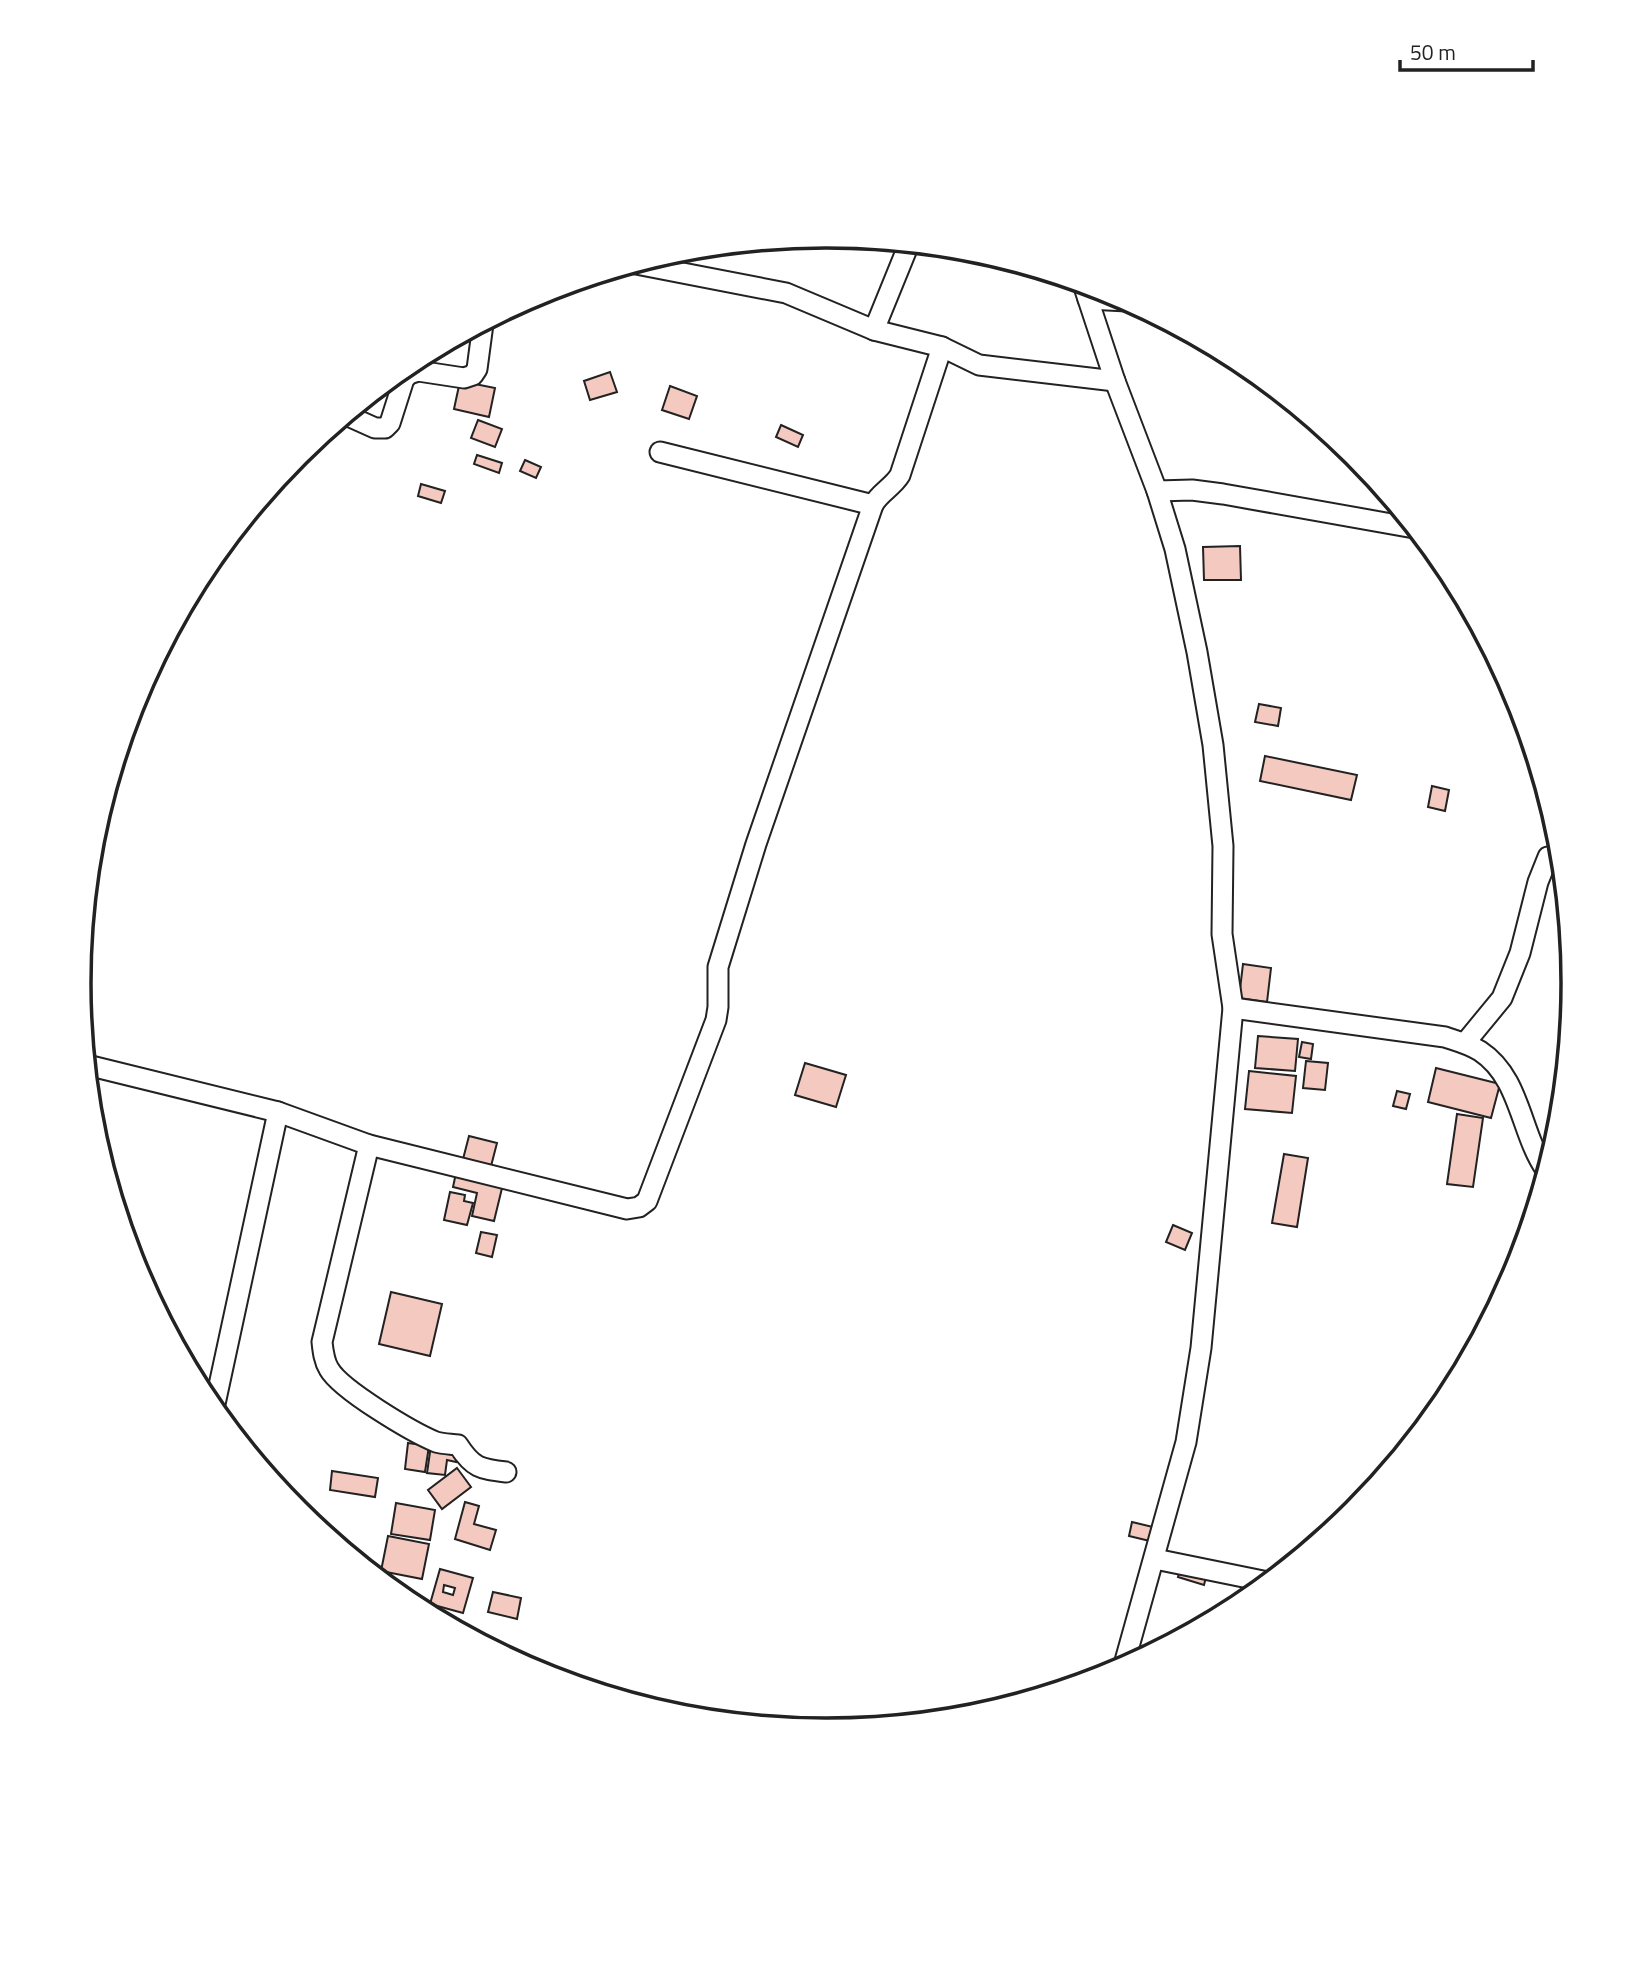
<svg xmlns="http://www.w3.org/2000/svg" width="1652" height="1967" font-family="'Titillium Web',sans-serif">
	<rect width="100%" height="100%" fill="#fff"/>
	<g fill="#f3c9c0" stroke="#222" stroke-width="2" fill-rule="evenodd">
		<path d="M610 372 617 392 590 400 584 381Z"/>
		<path d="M460 381 495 388 489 417 454 409Z"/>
		<path d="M670 386 697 396 689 419 662 410Z"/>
		<path d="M478 420 502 429 495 447 471 438Z"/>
		<path d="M781 425 803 435 798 447 776 437Z"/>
		<path d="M477 455 502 463 499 473 474 464Z"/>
		<path d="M525 460 541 467 536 478 520 471Z"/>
		<path d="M421 484 445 491 441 503 418 496Z"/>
		<path d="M1240 546 1241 580H1204L1203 547Z"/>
		<path d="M1259 704 1281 708 1278 726 1255 722Z"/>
		<path d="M1265 756 1357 775 1351 800 1260 781Z"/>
		<path d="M1432 786 1449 790 1445 811 1428 807Z"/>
		<path d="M1243 964 1271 968 1267 1002 1239 998Z"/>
		<path d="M1258 1036 1298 1039 1295 1071 1255 1068Z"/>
		<path d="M1302 1042 1313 1044 1311 1059 1299 1057Z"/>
		<path d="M1306 1061 1328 1063 1325 1090 1303 1088Z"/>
		<path d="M805 1063 846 1075 836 1107 795 1095Z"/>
		<path d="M1436 1068 1500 1084 1491 1118 1428 1102Z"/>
		<path d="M1249 1071 1296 1076 1292 1113 1245 1109Z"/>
		<path d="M1397 1091 1410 1094 1406 1109 1393 1106Z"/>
		<path d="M1457 1114 1483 1118 1473 1187 1447 1184Z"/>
		<path d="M469 1136 497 1143 490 1170 462 1163Z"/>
		<path d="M1284 1154 1308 1158 1297 1227 1272 1223Z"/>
		<path d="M456 1173 503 1184 494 1221 472 1216 477 1193 453 1187Z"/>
		<path d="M450 1192 465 1195 464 1201 473 1203 467 1225 444 1220Z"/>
		<path d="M1173 1225 1192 1233 1185 1250 1166 1242Z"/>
		<path d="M481 1232 497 1235 492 1257 476 1253Z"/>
		<path d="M391 1292 442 1304 430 1356 379 1344Z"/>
		<path d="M408 1443 429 1446 425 1472 405 1469Z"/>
		<path d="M431 1445 457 1449 456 1462 447 1460 445 1475 427 1473Z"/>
		<path d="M457 1468 471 1487 442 1509 428 1490Z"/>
		<path d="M332 1471 378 1478 375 1497 330 1490Z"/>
		<path d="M465 1502 479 1506 474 1524 496 1530 490 1550 455 1539Z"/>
		<path d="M396 1503 435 1510 430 1540 391 1534Z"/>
		<path d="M1132 1522 1157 1528 1154 1542 1129 1536Z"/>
		<path d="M388 1536 429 1544 422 1579 381 1571Z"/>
		<path d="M440 1569 473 1578 463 1613 430 1604ZM444 1585 455 1588 453 1595 443 1592Z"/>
		<path d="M1180 1570 1206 1577 1204 1585 1178 1577Z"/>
		<path d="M493 1592 521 1598 517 1619 488 1612Z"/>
	</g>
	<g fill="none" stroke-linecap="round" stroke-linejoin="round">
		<g stroke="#222" stroke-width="23">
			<g id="minor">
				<path d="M636 264 786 293 874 330 942 347 979 365 1115 381"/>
				<path d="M1083 284 1115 381 1157 491 1175 549 1197 652 1213 745 1223 846 1222 934 1233 1008 1201 1348 1186 1442 1123 1668"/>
				<path d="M1088 299 1127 301"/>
				<path d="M874 330 909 244"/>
				<path d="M346 415 375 428H385L390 423 404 379 409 374 418 371 464 378 473 375 477 369 483 324"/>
				<path d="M660 452 873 505"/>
				<path d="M1157 491 1192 490 1223 494 1414 528"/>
				<path d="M1233 1008 1445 1037C1457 1041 1469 1044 1480 1051 1521 1078 1520 1133 1546 1170"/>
				<path d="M1465 1043 1502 998 1520 953 1538 882 1548 857 1561 856"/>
				<path d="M87 1065 278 1112 369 1145 627 1209 639 1207 647 1201 716 1020 718 1007V967L756 844 873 505C879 493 893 487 900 475L942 347"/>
				<path d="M369 1145 322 1342C323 1351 324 1361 329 1369 341 1390 412 1432 436 1442 443 1444 451 1444 458 1445 473 1468 480 1469 506 1472"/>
				<path d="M212 1408 215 1404 278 1112"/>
				<path d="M1155 1559 1268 1582"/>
			</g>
		</g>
		<use href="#minor" stroke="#fff" stroke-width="19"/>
	</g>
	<path d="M0 0H1652V1967H0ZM91 983a735 735 0 1 1 1470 0a735 735 0 1 1-1470 0Z" fill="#fff" fill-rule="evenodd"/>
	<path fill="none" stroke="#222" stroke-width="3.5" d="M91 983a735 735 0 1 1 1470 0a735 735 0 1 1-1470 0Z"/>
	<path d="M1400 60v10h133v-10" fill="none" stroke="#222222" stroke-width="3.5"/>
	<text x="1410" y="60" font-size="21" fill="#222222" stroke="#ffffff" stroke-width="5" paint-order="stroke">50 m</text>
</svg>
